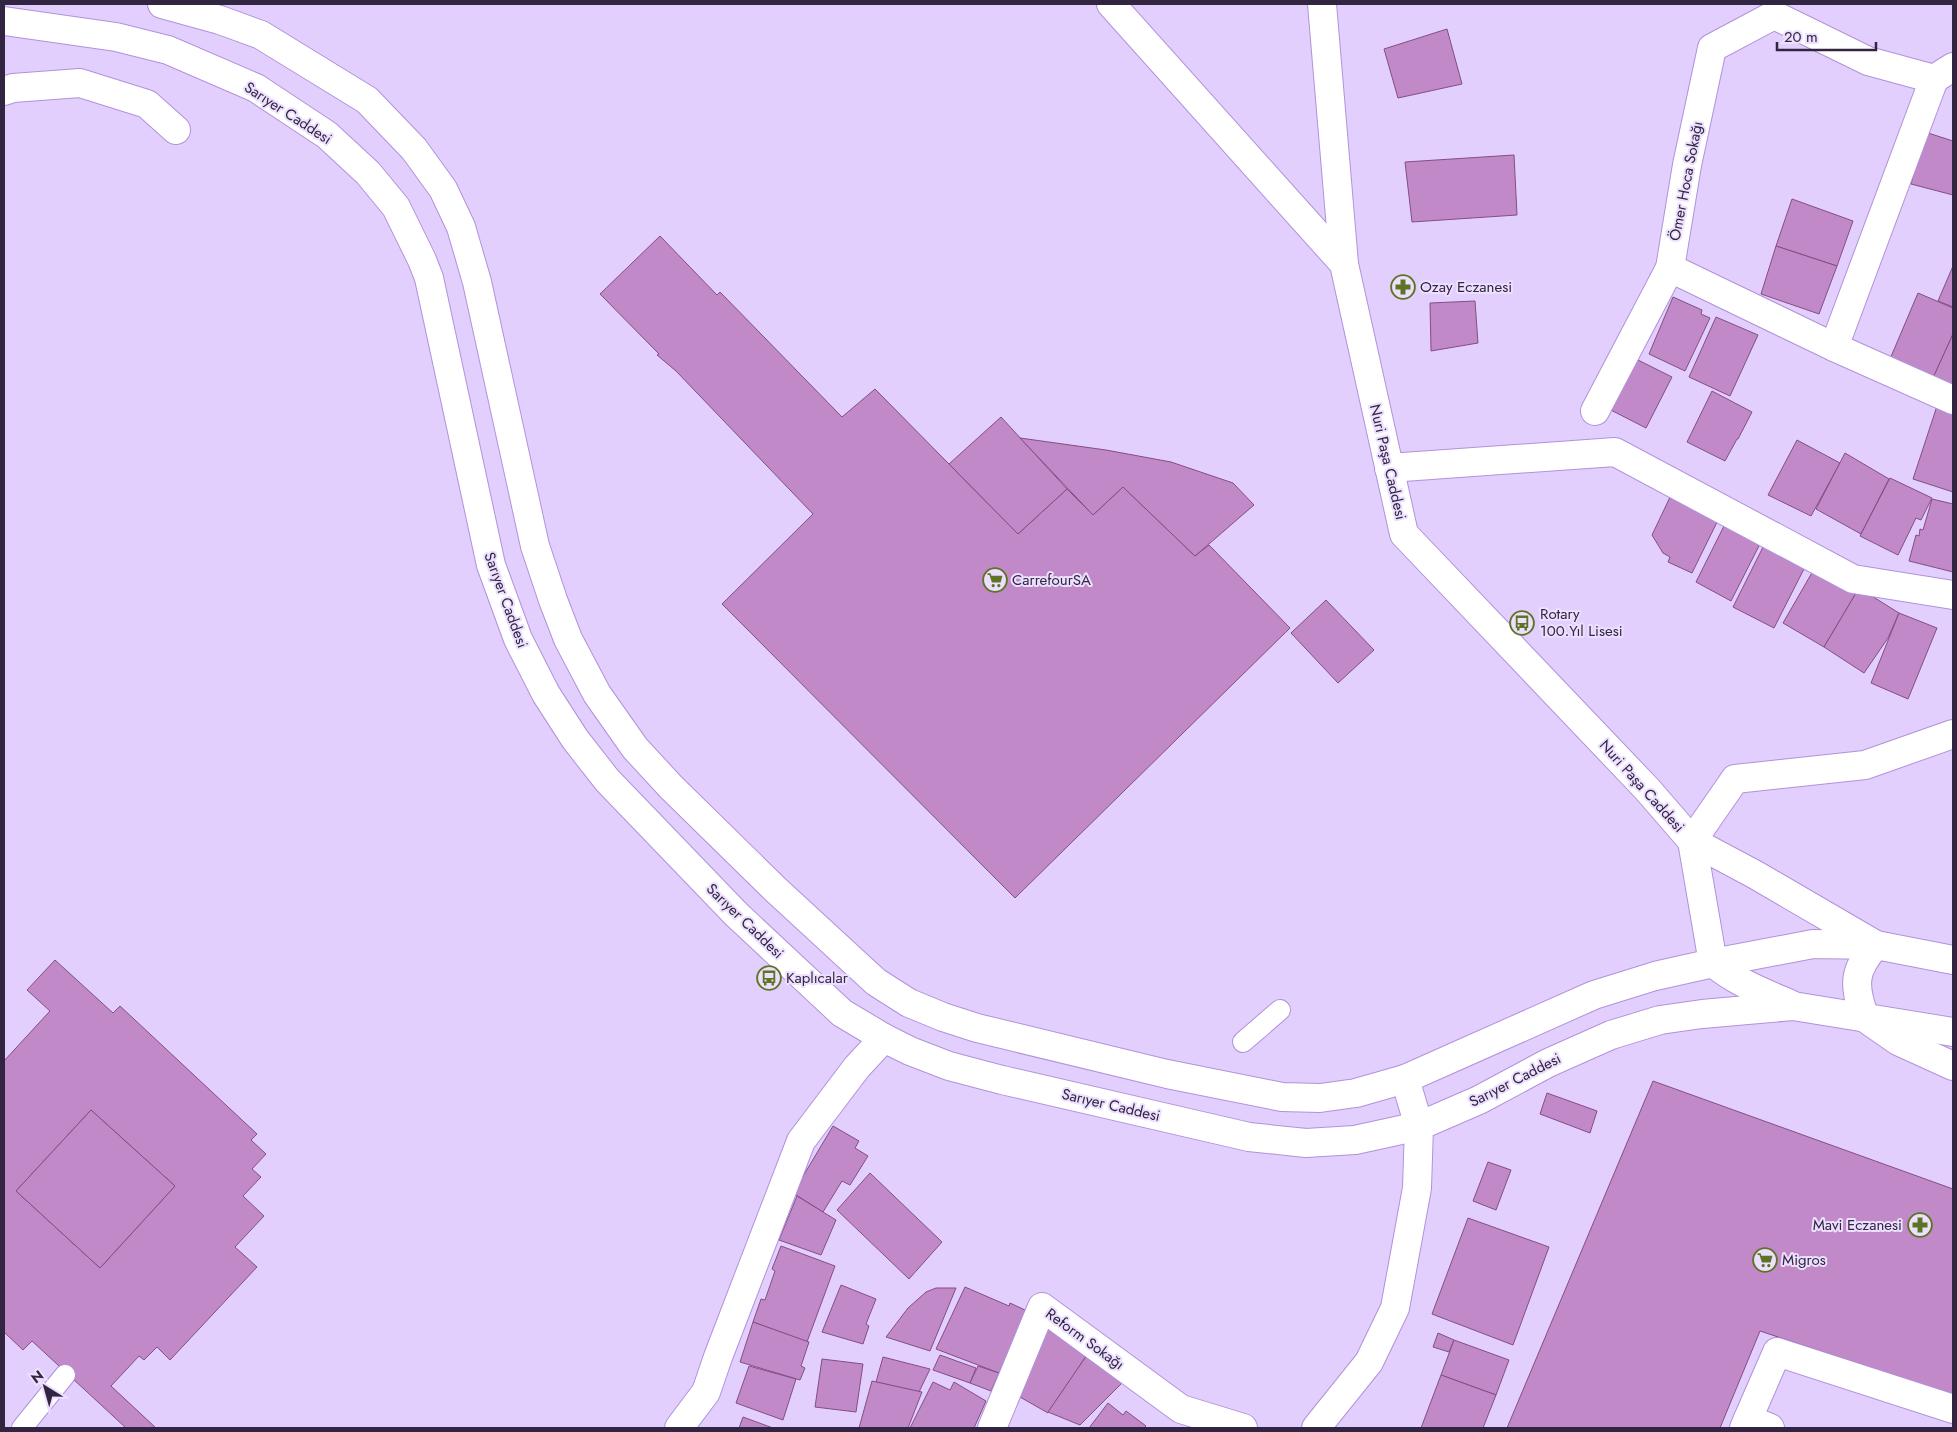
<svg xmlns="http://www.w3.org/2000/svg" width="1957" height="1432" font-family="Jost,sans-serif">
	<rect width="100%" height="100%" fill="#e2cffd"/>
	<g fill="#c189c7" stroke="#824e87" fill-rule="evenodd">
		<path d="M1447 29 1462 84 1398 98 1384 49Z"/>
		<path d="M1925 132 1953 141V195L1911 184Z"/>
		<path d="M1514 155 1517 215 1412 222 1405 162Z"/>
		<path d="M1792 199 1853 221 1837 266 1776 246Z"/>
		<path d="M660 236 717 295 720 292 842 417 875 389 1018 534 1067 489 1093 515 1123 487 1195 556 1209 545 1290 628 1015 898 722 604 813 514 676 371 657 355 659 354 600 294Z"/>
		<path d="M1776 246 1837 266 1819 314 1761 294Z"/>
		<path d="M1953 266V307L1938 301Z"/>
		<path d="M1918 293 1953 308V334L1934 376 1890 359Z"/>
		<path d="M1673 297 1702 310 1701 314 1710 318 1685 371 1649 354Z"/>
		<path d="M1475 301 1478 343 1431 351 1430 303Z"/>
		<path d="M1716 317 1758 335 1730 396 1689 377Z"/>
		<path d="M1953 334V388L1933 378Z"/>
		<path d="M1632 357 1672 377 1646 428 1605 407Z"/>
		<path d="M1712 391 1752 412 1738 439H1737L1725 461 1687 442Z"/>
		<path d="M1938 403 1953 410V492L1913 479Z"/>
		<path d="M1001 417 1067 489 1018 534 949 464Z"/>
		<path d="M1020 438 1106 450 1171 462 1233 483 1254 505 1195 556 1123 487 1093 515Z"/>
		<path d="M1797 440 1840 463 1811 516 1768 495Z"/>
		<path d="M1845 453 1889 479 1861 534 1816 509Z"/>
		<path d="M1890 478 1932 498 1921 520 1916 518 1898 555 1860 536Z"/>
		<path d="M1672 493 1723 510 1692 573 1668 562 1670 557 1663 553 1652 535Z"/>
		<path d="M1932 499 1953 504V572L1909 561 1916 535 1919 536 1920 529 1923 530Z"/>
		<path d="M1727 520 1763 538 1731 601 1696 582Z"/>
		<path d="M1767 539 1808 561 1774 628 1733 607Z"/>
		<path d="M1817 564 1859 588 1824 647 1783 623Z"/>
		<path d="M1859 588 1899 613 1888 638 1864 673 1824 647Z"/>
		<path d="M1326 600 1374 650 1338 683 1291 633Z"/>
		<path d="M1899 613 1937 628 1908 699 1871 683Z"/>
		<path d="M55 960 113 1013 120 1006 257 1134 251 1140 266 1154 252 1169 261 1177 243 1196 264 1216 235 1247 257 1267 170 1360 157 1347 144 1360 139 1356 111 1386 156 1428H126L32 1341 23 1350 4 1332V1061L50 1011 27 990ZM91 1110 175 1186 100 1268 16 1191Z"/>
		<path d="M1653 1081 1953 1189V1395L1760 1331 1720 1428H1507Z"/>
		<path d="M1547 1093 1597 1111 1590 1133 1540 1114Z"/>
		<path d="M91 1110 175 1186 100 1268 16 1191Z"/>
		<path d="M833 1126 859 1141 855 1148 868 1156 850 1185 842 1181 823 1212 793 1193Z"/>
		<path d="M1488 1162 1511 1170 1496 1210 1473 1201Z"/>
		<path d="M870 1173 942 1242 909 1279 837 1210Z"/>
		<path d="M797 1196 836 1220 821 1255 779 1240Z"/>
		<path d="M1468 1218 1549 1247 1513 1345 1432 1314Z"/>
		<path d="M781 1246 835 1266 807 1342 753 1322 761 1299 765 1300 775 1271 772 1269Z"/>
		<path d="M841 1285 876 1299 866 1324 869 1326 863 1344 822 1332Z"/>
		<path d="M965 1287 1009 1306 1010 1303 1027 1311 999 1373 936 1349Z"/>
		<path d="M936 1288H956L930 1351 886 1337 908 1308 926 1292Z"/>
		<path d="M753 1322 809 1342 801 1366 805 1368 800 1380 740 1362Z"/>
		<path d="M1047 1328 1089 1352 1048 1413 1013 1393Z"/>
		<path d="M1438 1333 1454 1340 1449 1352 1433 1347Z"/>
		<path d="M1454 1340 1509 1360 1496 1395 1441 1375Z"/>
		<path d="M1089 1352 1129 1376 1080 1425 1048 1412Z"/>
		<path d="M940 1355 976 1368 970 1383 933 1370Z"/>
		<path d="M883 1357 930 1369 919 1392 876 1382Z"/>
		<path d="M822 1359 863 1364 856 1412 815 1407Z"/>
		<path d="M749 1366 796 1379 783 1420 736 1403Z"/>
		<path d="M978 1366 999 1373 991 1391 970 1383Z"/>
		<path d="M1441 1375 1496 1395 1483 1428H1421Z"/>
		<path d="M872 1381 922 1392 908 1428H859Z"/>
		<path d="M933 1382 950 1390 954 1382 986 1401 974 1428H910Z"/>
		<path d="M1108 1403 1123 1415 1126 1411 1146 1426 1144 1428H1089Z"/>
		<path d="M743 1417 773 1428H739Z"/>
	</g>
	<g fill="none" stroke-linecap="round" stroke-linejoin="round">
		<g stroke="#b192da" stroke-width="22">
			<g id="lane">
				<path d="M1243 1042 1280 1010"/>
				<path d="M22 1428 65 1375"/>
			</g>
		</g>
		<g stroke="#b192da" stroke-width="30">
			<g id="street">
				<path d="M1111 4 1344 264"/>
				<path d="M1953 67 1934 79 1868 61 1774 15 1712 48 1687 165 1670 268 1834 347 1953 400"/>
				<path d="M4 91 13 88 80 83 147 104 176 130"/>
				<path d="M1834 347 1934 79"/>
				<path d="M1595 411 1670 268"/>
				<path d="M1389 468 1615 452 1853 579 1953 595"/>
				<path d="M1692 841 1735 779 1865 765 1953 734"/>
				<path d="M1865 1018 1898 1041 1953 1066"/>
				<path d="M1748 1419 1770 1428"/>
				<path d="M679 1428 706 1392 718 1357 801 1141 857 1067 884 1038"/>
				<path d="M992 1428 1042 1307 1181 1409 1243 1428"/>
				<path d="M1316 1428 1369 1362 1395 1308 1417 1188 1419 1126"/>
				<path d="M1744 1428 1777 1352 1953 1409"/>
			</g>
		</g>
		<g stroke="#b192da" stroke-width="30">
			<g id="secondary">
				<path d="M1322 4 1344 264 1404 534 1647 789 1692 841 1754 874 1876 945"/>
				<path d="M1692 841 1713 963"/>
			</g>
		</g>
		<g stroke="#b192da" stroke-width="30">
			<g id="primary">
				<path d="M162 4 220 20 261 35 367 100 414 149 443 189 461 227 477 282 535 546 553 600 568 639 597 694 635 748 671 787 775 889 851 959 876 982 909 1003 943 1017 977 1028 1167 1074 1282 1097 1320 1098 1356 1093 1405 1079 1594 995 1655 976 1713 963 1813 944 1876 945 1953 960"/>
				<path d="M4 21 116 37 168 50 256 88 327 135 368 173 396 207 422 260 429 278 491 565 518 639 546 694 575 739 607 780 736 914 842 1013 884 1038 910 1051 949 1066 1002 1080 1249 1137 1306 1143 1355 1140 1419 1126 1479 1100 1548 1063 1611 1035 1660 1020 1702 1014 1793 1006 1953 1032"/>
				<path d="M1713 963C1736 982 1762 992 1790 1004"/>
				<path d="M1865 1018C1853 986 1853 970 1876 945"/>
				<path d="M1405 1079 1419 1126"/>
			</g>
		</g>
		<use href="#lane" stroke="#fff" stroke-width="20"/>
		<use href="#street" stroke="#fff" stroke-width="28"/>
		<use href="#secondary" stroke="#fff" stroke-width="28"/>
		<use href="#primary" stroke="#fff" stroke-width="28"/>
	</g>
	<defs>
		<g id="pharmacy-ring" transform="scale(1.25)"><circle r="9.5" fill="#ece0fe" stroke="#5e7425" stroke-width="1.5"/><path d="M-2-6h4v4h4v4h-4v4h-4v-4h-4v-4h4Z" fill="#5e7425"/></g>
		<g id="supermarket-ring" transform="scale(1.25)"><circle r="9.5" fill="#ece0fe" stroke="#5e7425" stroke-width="1.5"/><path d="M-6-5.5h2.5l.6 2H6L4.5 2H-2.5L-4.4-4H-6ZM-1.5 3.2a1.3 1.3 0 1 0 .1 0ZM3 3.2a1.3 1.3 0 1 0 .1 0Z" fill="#5e7425"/></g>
		<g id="bus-ring" transform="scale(1.25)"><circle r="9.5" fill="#ece0fe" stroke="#5e7425" stroke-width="1.5"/><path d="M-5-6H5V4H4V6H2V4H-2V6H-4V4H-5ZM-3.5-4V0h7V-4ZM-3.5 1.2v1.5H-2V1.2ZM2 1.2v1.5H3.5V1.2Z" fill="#5e7425"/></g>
	</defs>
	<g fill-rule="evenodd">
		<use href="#pharmacy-ring" x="1403" y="287"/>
		<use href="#supermarket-ring" x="995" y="580"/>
		<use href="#bus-ring" x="1522" y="623"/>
		<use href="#bus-ring" x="769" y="978"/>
		<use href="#pharmacy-ring" x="1920" y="1225"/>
		<use href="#supermarket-ring" x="1765" y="1260"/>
	</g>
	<g text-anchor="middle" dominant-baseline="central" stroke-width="4" stroke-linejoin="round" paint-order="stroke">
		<g font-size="15" fill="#322542" stroke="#ece0fe">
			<text transform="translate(288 113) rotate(33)">Sarıyer Caddesi</text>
			<text transform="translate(1686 181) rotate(-79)">Ömer Hoca Sokağı</text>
			<text transform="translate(1388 462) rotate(77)">Nuri Paşa Caddesi</text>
			<text transform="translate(506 600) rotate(70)">Sarıyer Caddesi</text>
			<text transform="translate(1642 786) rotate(48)">Nuri Paşa Caddesi</text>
			<text transform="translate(745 921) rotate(44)">Sarıyer Caddesi</text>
			<text transform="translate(1515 1080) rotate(-27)">Sarıyer Caddesi</text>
			<text transform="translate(1111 1105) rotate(13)">Sarıyer Caddesi</text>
			<text transform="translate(1085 1339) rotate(36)">Reform Sokağı</text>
		</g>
		<g font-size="15" fill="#322542" stroke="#ece0fe" text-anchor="start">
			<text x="1420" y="287">Ozay Eczanesi</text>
			<text x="1012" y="580">CarrefourSA</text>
			<text x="1540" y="614">Rotary<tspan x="1540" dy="17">100.Yıl Lisesi</tspan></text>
			<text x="786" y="978">Kaplıcalar</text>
			<text x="1902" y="1225" text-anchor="end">Mavi Eczanesi</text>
			<text x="1782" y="1260">Migros</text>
		</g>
	</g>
	<rect width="1957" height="1432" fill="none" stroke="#322542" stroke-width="10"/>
	<g transform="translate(45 1387) rotate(323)" stroke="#ece0fe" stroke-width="4" paint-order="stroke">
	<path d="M0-4L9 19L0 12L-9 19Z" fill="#322542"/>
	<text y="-8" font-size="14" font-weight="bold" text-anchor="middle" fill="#322542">N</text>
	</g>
	<path d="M1777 42v8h99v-8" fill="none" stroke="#322542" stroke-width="2.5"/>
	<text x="1784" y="42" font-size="15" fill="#322542" stroke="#ece0fe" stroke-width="4" paint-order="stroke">20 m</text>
</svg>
